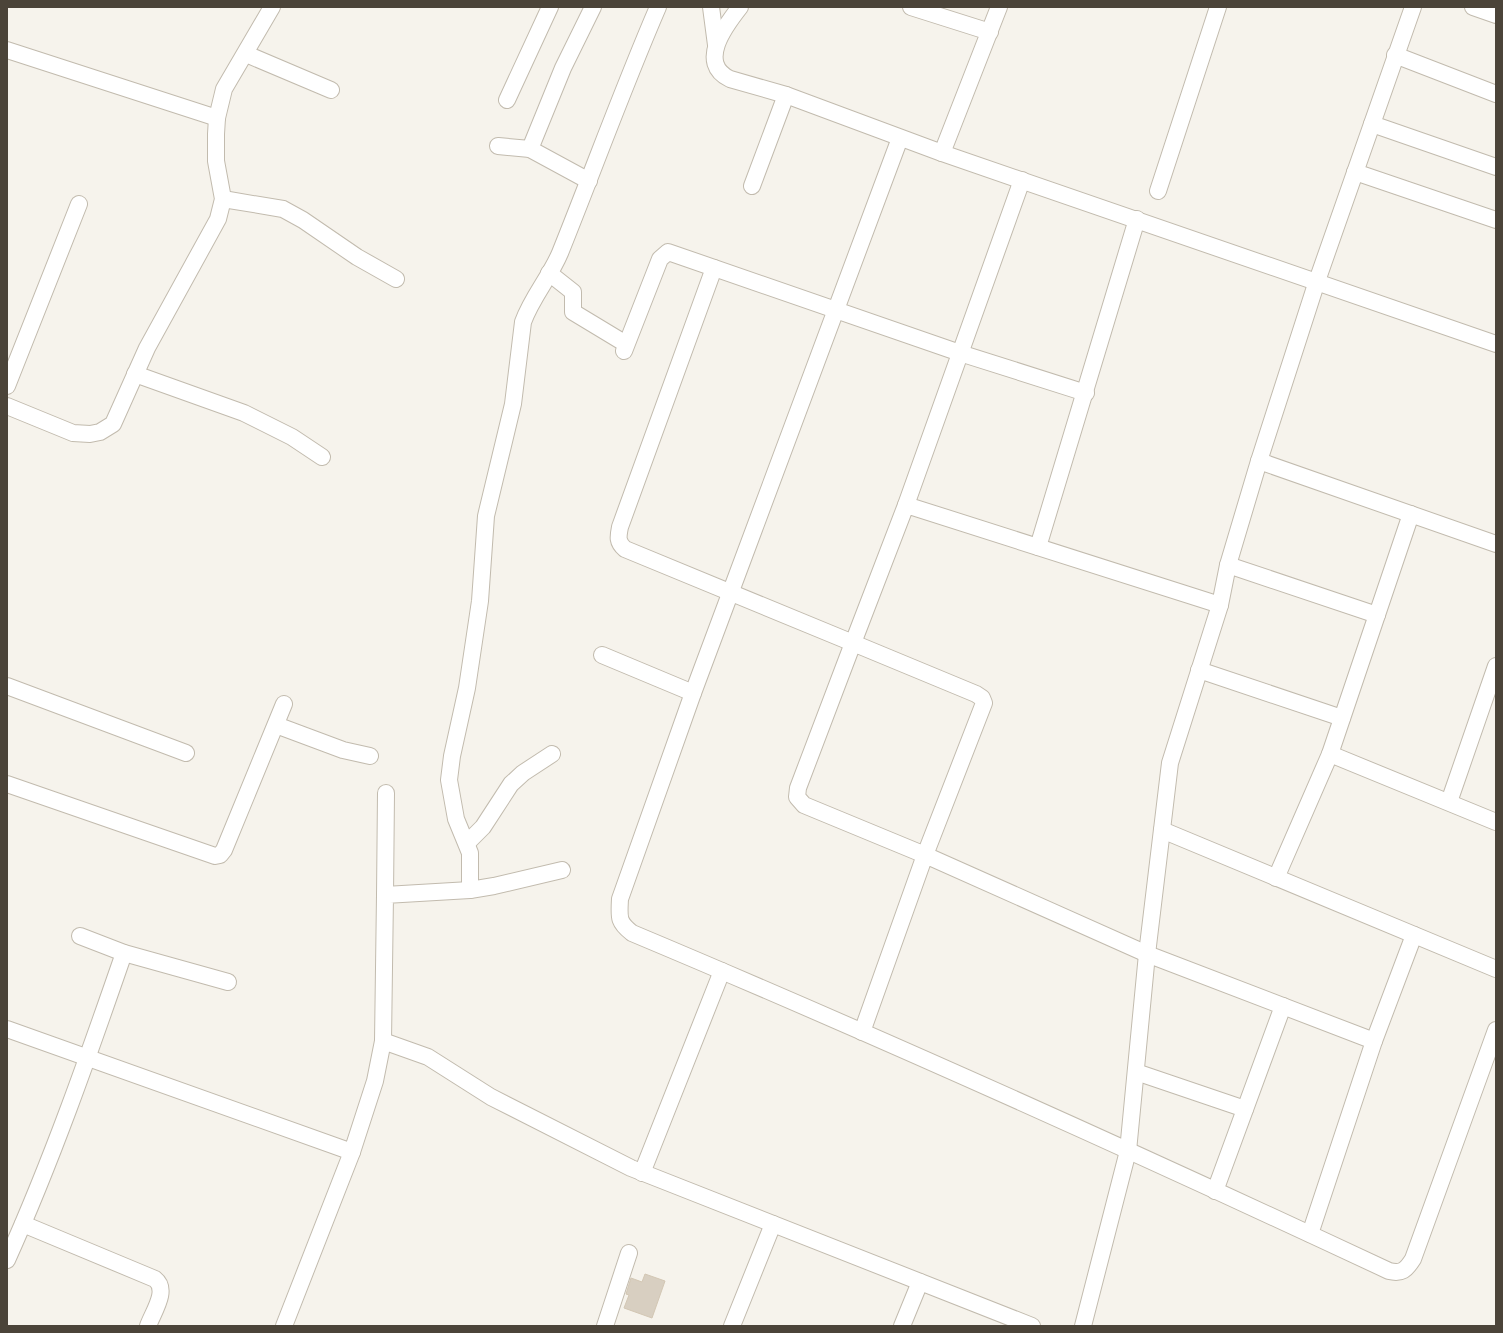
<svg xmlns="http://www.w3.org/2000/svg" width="1503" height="1333" font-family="'PT Sans Narrow',sans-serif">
	<rect width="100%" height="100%" fill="#f6f3ec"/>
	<path fill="#d8cfc1" stroke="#d3c7b4" d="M645 1274 665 1281 652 1318 624 1308 629 1295 626 1294 631 1278 642 1282Z"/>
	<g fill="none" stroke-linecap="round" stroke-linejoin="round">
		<g stroke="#c2bbae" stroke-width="18">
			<g id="street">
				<path d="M711 7 716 45"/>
				<path d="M740 7C725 26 697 63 730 79L786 95 942 153 1496 344"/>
				<path d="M911 7 990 32"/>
				<path d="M1473 7 1496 15"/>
				<path d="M7 50 217 118"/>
				<path d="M246 54 331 90"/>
				<path d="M1395 55 1496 94"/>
				<path d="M507 100 550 7"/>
				<path d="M1372 124 1496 167"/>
				<path d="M900 138 693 693 620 899C619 918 618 922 632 933 887 1040 1139 1154 1389 1271 1402 1274 1406 1270 1413 1259L1496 1030"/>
				<path d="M498 146 530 149 589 181"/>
				<path d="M530 149 563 68 593 7"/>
				<path d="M942 153 999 7"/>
				<path d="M1355 172 1496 220"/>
				<path d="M752 186 786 95"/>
				<path d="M1158 191 1218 7"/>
				<path d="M223 199 283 209 303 220 357 257 396 279"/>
				<path d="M714 268 620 527C618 537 617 542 625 549L853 643 906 505 1220 605"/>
				<path d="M549 273 573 292V312L626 344"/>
				<path d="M624 351 660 259 668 252 960 353 1086 393"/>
				<path d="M135 374 244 413 292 437 322 457"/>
				<path d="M7 386 79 204"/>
				<path d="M7 406 73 433 90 434 100 432 113 424 147 348 218 219 223 199 216 161V134L217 118 224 89 272 7"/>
				<path d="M1259 461 1496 544"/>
				<path d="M906 505 1022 180"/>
				<path d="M1411 514 1330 754 1496 822"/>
				<path d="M1038 547 1137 219"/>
				<path d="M1228 565 1377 615"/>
				<path d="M602 655 693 693"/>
				<path d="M1199 670 1342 718"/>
				<path d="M7 686 186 753"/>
				<path d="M276 725 343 750 370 756"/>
				<path d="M7 784 215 856 220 855 224 850 284 704"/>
				<path d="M1449 802 1496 666"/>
				<path d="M1162 830 1496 969"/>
				<path d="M467 843 483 827 511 784 523 773 552 754"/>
				<path d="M1276 878 1330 754"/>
				<path d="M470 890 494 886 562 870"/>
				<path d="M385 895 386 793"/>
				<path d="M80 936 124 953 228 982"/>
				<path d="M7 1029 352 1152 375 1081 383 1041 428 1057 491 1097 631 1168 1032 1326"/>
				<path d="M862 1032 925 855 984 703 982 698 976 694 853 643 798 788 797 797 804 805 925 855 1147 954 1374 1041"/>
				<path d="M383 1041 385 895 470 890V853L456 819 449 780 452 756 467 688 480 601 486 516 513 404 523 322C532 297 550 277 560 253 593 171 623 88 658 7"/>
				<path d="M1136 1072 1245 1109"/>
				<path d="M642 1173 722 971"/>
				<path d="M1215 1191 1283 1006"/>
				<path d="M23 1224 155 1279C169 1290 153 1312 148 1326"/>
				<path d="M1310 1234 1374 1041 1414 935"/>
				<path d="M7 1260C52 1160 88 1057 124 953"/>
				<path d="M284 1326 352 1152"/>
				<path d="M605 1326 629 1253"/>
				<path d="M732 1326 773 1224"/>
				<path d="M902 1326 920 1282"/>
				<path d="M1083 1326 1128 1151 1147 954 1170 763 1220 605 1228 565 1259 461 1317 281 1413 7"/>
			</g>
		</g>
		<use href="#street" stroke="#fff" stroke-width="16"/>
	</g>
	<rect width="1503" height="1333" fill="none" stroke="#4b4439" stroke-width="16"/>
</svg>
